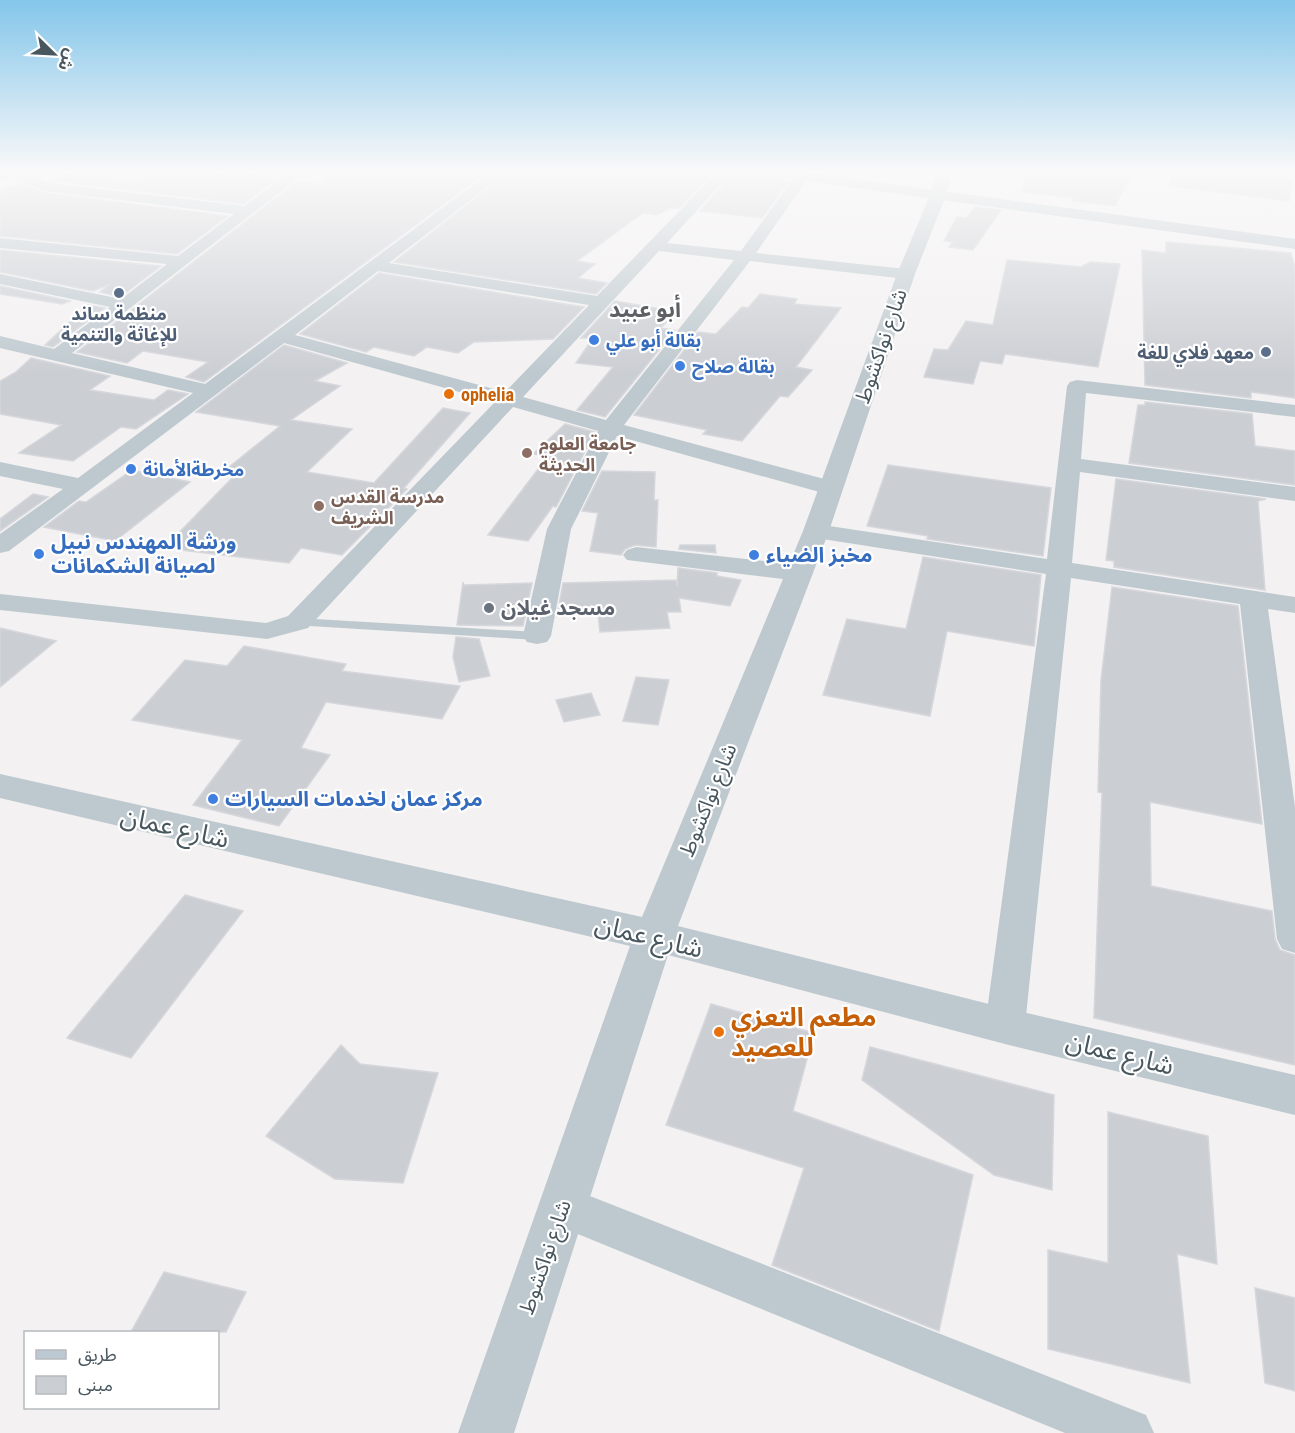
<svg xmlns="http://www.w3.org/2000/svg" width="1295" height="1433" font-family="'Roboto Condensed','Noto Sans Arabic',sans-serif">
	<rect width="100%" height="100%" fill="#f3f1f1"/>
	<g fill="#cbced3" stroke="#d5d7dc" stroke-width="1.5">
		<path d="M74 172 122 182 127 180 139 182 165 172H198L231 177 240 173 278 178 244 204 49 180Z"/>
		<path d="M342 172H487L204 382 186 377 208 362 143 351 127 363 77 352 298 181 318 184 333 173Z"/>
		<path d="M509 172H714L679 208H670L657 215 643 213 577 261 595 264 578 278 607 283 596 294 394 262Z"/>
		<path d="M734 172H764L768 177 789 181 762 218 700 211Z"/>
		<path d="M1027 172H1133L1115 206 1073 201 1074 198 1022 192Z"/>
		<path d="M1171 172H1277L1282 177 1293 179 1289 201 1170 186Z"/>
		<path d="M21 184 46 193 228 216 177 254 0 236V190Z"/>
		<path d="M975 207 1001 210 973 250 949 247 953 242 944 241 957 217 966 218Z"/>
		<path d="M1166 242 1291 253 1295 268V398L1251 392V398L1145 385 1142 250 1166 253Z"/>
		<path d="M0 250 161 266 120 297 100 292 110 284 93 291 0 272Z"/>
		<path d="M1007 260 1081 267 1090 262 1120 264 1098 367 1005 354 1002 364 980 361 973 384 924 377 934 349 948 350 966 321 993 325Z"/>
		<path d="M379 273 584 307 553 339 474 342 458 353 427 347 414 356 374 347 366 352 300 334Z"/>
		<path d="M0 286 70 301 62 304 0 294Z"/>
		<path d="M760 294 797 299 794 304 841 308 796 367 812 370 788 397 780 396 742 441 703 434 707 430 634 415 698 332 716 334 742 307 748 308Z"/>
		<path d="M615 301 678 312 660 328 675 330 605 417 577 410 613 367 576 363 593 338H581Z"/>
		<path d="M88 305 105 308 53 347 45 345Z"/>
		<path d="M284 345 347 363 315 381 340 386 291 420 352 429 307 472 374 483 443 408 470 413 404 488 407 489 342 555 301 548 289 563 164 548 236 474 229 467 280 426 196 412Z"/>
		<path d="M31 358 110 376 90 390 154 400 168 390 188 394 136 429 121 427 73 461 19 453 61 425 0 414V381L16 372Z"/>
		<path d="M1145 402 1252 414 1255 446 1295 451V485L1129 463 1138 405H1145Z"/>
		<path d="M565 424 595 432 556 507 553 506 528 541 488 535 548 456 533 454Z"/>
		<path d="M888 465 1051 488 1043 556 927 539 928 536 867 526Z"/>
		<path d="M132 470 190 482 115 541 44 527 79 501 86 502Z"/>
		<path d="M602 471 655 472 654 500H658L656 547 635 545 625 549 621 555 590 551 598 513 582 511Z"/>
		<path d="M1116 479 1266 499 1258 501 1265 590 1114 567V561L1106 560Z"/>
		<path d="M33 494 48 497 0 531V519Z"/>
		<path d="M680 545H715L716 553 679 549Z"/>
		<path d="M923 557 1041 575 1034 646 947 631 930 716 823 695 847 619 906 629Z"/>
		<path d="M678 568 717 573V576L741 580 730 606 679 598 681 612H667L670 628 600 632 598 615 557 616 563 583 676 580 677 586Z"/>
		<path d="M463 582 464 585 532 583 523 626 457 625Z"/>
		<path d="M1112 587 1238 606 1262 824 1150 802 1151 886 1272 911 1275 939 1280 950 1295 955V1065L1094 1018 1102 793 1098 792 1101 680Z"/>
		<path d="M0 628 56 641 0 687Z"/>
		<path d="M456 637 479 639 490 676 459 682 453 657Z"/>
		<path d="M244 646 346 664 342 671 460 686 442 719 326 702 301 748 330 755 279 826 193 805 242 740 132 720 185 660 227 666Z"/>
		<path d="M636 677 669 680 658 725 623 721Z"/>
		<path d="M591 693 600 715 564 722 556 700Z"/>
		<path d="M185 895 243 911 131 1058 67 1038Z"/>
		<path d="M711 1004 814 1033 793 1111 973 1175 939 1331 772 1265 804 1168 666 1125Z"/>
		<path d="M341 1045 360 1064 438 1073 403 1183 335 1179 266 1136Z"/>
		<path d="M870 1047 1054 1095 1052 1190 994 1175 862 1080Z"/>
		<path d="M1108 1112 1208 1136 1217 1264 1177 1254 1190 1383 1048 1349V1250L1108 1263Z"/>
		<path d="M164 1272 246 1292 226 1332H131Z"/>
		<path d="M1255 1288 1295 1298V1391L1265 1383Z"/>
	</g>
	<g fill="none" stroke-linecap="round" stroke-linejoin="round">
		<path fill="#bec9cf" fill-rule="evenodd" d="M298 618 537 632 544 636 537 640 293 625 291 622 293 619Z"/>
		<g fill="#bec9cf" fill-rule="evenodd">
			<path d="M3 172H22L49 183 245 206 290 172H306L72 353 205 384 491 172H507L389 263 597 296 717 172H732L667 243 741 251 793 179 768 175 766 172H802L1295 239V249L806 181 756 253 906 269 912 270 914 274 912 278 906 279 750 261 624 425 839 483 843 488 839 493 831 495 823 493 617 436 571 529 551 636 547 642 537 644 527 642 523 636 547 529 598 431 513 407 308 628 267 639 0 610V594L266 623 288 616 495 402 284 343 9 551 0 553V534L63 489 0 476V462L78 478 193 393 0 348V336L54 349 110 307 0 284V274L121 299 167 264 0 248V238L178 256 234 214 46 191 5 175ZM659 251 734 260 606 420 523 397ZM378 271 589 305 505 392 295 335Z"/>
			<path d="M1280 172H1295V177L1282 175Z"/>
			<path d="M1077 380 1295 405V417L1086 393 1081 459 1295 487V501L1080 472 1072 563 1295 597V613L1268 609 1295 807V953L1282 949 1277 939 1240 604 1071 578 1025 1026 1019 1038 1005 1043 991 1038 985 1026 1046 574 816 538 807 536 804 531 807 526 816 524 1047 559 1067 386 1070 382Z"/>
			<path d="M636 547 800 565 809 568 813 573 809 578 800 581 627 560 623 555 627 550Z"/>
			<path d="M562 1185 1146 1415 1154 1433H1065L546 1221 540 1206 546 1191Z"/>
		</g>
		<path fill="#bec9cf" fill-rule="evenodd" d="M937 172H951L946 195 915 274 829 531 678 926 1005 1008 1295 1075V1115L1005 1044 668 955 514 1433H458L630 946 0 798V774L642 917 803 531 897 274 930 195Z"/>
		<path fill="#bdc9d2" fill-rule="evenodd" d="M0 172H18L16 175 0 181Z"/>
	</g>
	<linearGradient id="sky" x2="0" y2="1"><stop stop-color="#84c6ea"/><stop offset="0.46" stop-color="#faf9f9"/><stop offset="1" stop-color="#faf9f9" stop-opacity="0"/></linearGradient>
	<rect width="1295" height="373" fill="url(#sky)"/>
	<g fill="#5c6f8a" stroke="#fff" stroke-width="2">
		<circle cx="119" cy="293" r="6"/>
		<circle cx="1266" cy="352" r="6"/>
	</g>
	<g fill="#3f7fe0" stroke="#fff" stroke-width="2">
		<circle cx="594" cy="340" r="6"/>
		<circle cx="680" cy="366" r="6"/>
		<circle cx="131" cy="469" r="6"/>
		<circle cx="39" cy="554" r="6"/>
		<circle cx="754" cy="555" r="6"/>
		<circle cx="213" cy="799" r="6"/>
	</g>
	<g fill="#e8710a" stroke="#fff" stroke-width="2">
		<circle cx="449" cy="394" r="6"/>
		<circle cx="719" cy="1032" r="6"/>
	</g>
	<g fill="#8d6e63" stroke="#fff" stroke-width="2">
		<circle cx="527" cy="453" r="6"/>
		<circle cx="319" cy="506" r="6"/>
	</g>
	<circle fill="#6b7280" stroke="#fff" stroke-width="2" cx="489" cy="608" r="6"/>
	<g text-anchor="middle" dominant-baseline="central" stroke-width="4.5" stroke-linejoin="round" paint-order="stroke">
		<g font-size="18" font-weight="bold" fill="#4e5e75" stroke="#fff">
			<text x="119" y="313">منظمة ساند<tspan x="119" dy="21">للإغاثة والتنمية</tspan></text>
			<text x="1254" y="352" text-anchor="end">معهد فلاي للغة</text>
		</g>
		<g font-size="18" font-weight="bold" fill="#366cbe" stroke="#fff" text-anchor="start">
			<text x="606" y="340">بقالة أبو علي</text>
			<text x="692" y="366">بقالة صلاح</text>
			<text x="143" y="469">مخرطةالأمانة</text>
		</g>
		<g font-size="18" font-weight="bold" fill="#c56008" stroke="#fff" text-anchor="start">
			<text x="461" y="394">ophelia</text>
		</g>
		<g font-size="18" font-weight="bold" fill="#785e54" stroke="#fff" text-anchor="start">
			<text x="539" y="443">جامعة العلوم<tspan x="539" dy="21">الحديثة</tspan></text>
			<text x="331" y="496">مدرسة القدس<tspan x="331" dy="21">الشريف</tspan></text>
		</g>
		<g font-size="21" fill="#48565e" stroke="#fff">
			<text transform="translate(881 346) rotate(-71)">شارع نواكشوط</text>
			<text transform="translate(708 800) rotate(-68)">شارع نواكشوط</text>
			<text transform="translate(545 1257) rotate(-71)">شارع نواكشوط</text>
		</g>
		<g font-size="21" font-weight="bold" fill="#366cbe" stroke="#fff" text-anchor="start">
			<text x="51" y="542">ورشة المهندس نبيل<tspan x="51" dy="24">لصيانة الشكمانات</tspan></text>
			<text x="766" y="555">مخبز الضياء</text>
			<text x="225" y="799">مركز عمان لخدمات السيارات</text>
		</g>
		<g font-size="21" font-weight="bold" fill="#5b616d" stroke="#fff" text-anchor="start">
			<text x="501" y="608">مسجد غيلان</text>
		</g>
		<g font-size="22" font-weight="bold" fill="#5d6165" stroke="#fff">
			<text x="645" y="309">أبو عبيد</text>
		</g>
		<g font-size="26" fill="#48565e" stroke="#fff">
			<text transform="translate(175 827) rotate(13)">شارع عمان</text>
			<text transform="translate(649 936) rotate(14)">شارع عمان</text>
			<text transform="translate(1120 1053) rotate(14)">شارع عمان</text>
		</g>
		<g font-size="26" font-weight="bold" fill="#c56008" stroke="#fff" text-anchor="start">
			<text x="731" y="1017">مطعم التعزي<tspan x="731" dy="30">للعصيد</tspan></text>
		</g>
	</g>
	<rect x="24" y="1331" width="195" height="78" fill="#ffffff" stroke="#b6bbbf" stroke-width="1.5"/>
	<rect x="36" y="1350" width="30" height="9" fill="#bdc9d2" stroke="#b6bbbf" stroke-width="1.5"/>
	<text x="78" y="1361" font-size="18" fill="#48565e">طريق</text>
	<rect x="36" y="1376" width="30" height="18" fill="#cbced3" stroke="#b6bbbf" stroke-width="1.5"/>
	<text x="78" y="1391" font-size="18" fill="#48565e">مبنى</text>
	<g transform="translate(54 54) rotate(114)" stroke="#ffffff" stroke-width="4.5" paint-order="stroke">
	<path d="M0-4.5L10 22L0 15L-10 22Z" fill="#48565e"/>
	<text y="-9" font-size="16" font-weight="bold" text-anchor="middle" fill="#48565e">ش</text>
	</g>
</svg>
